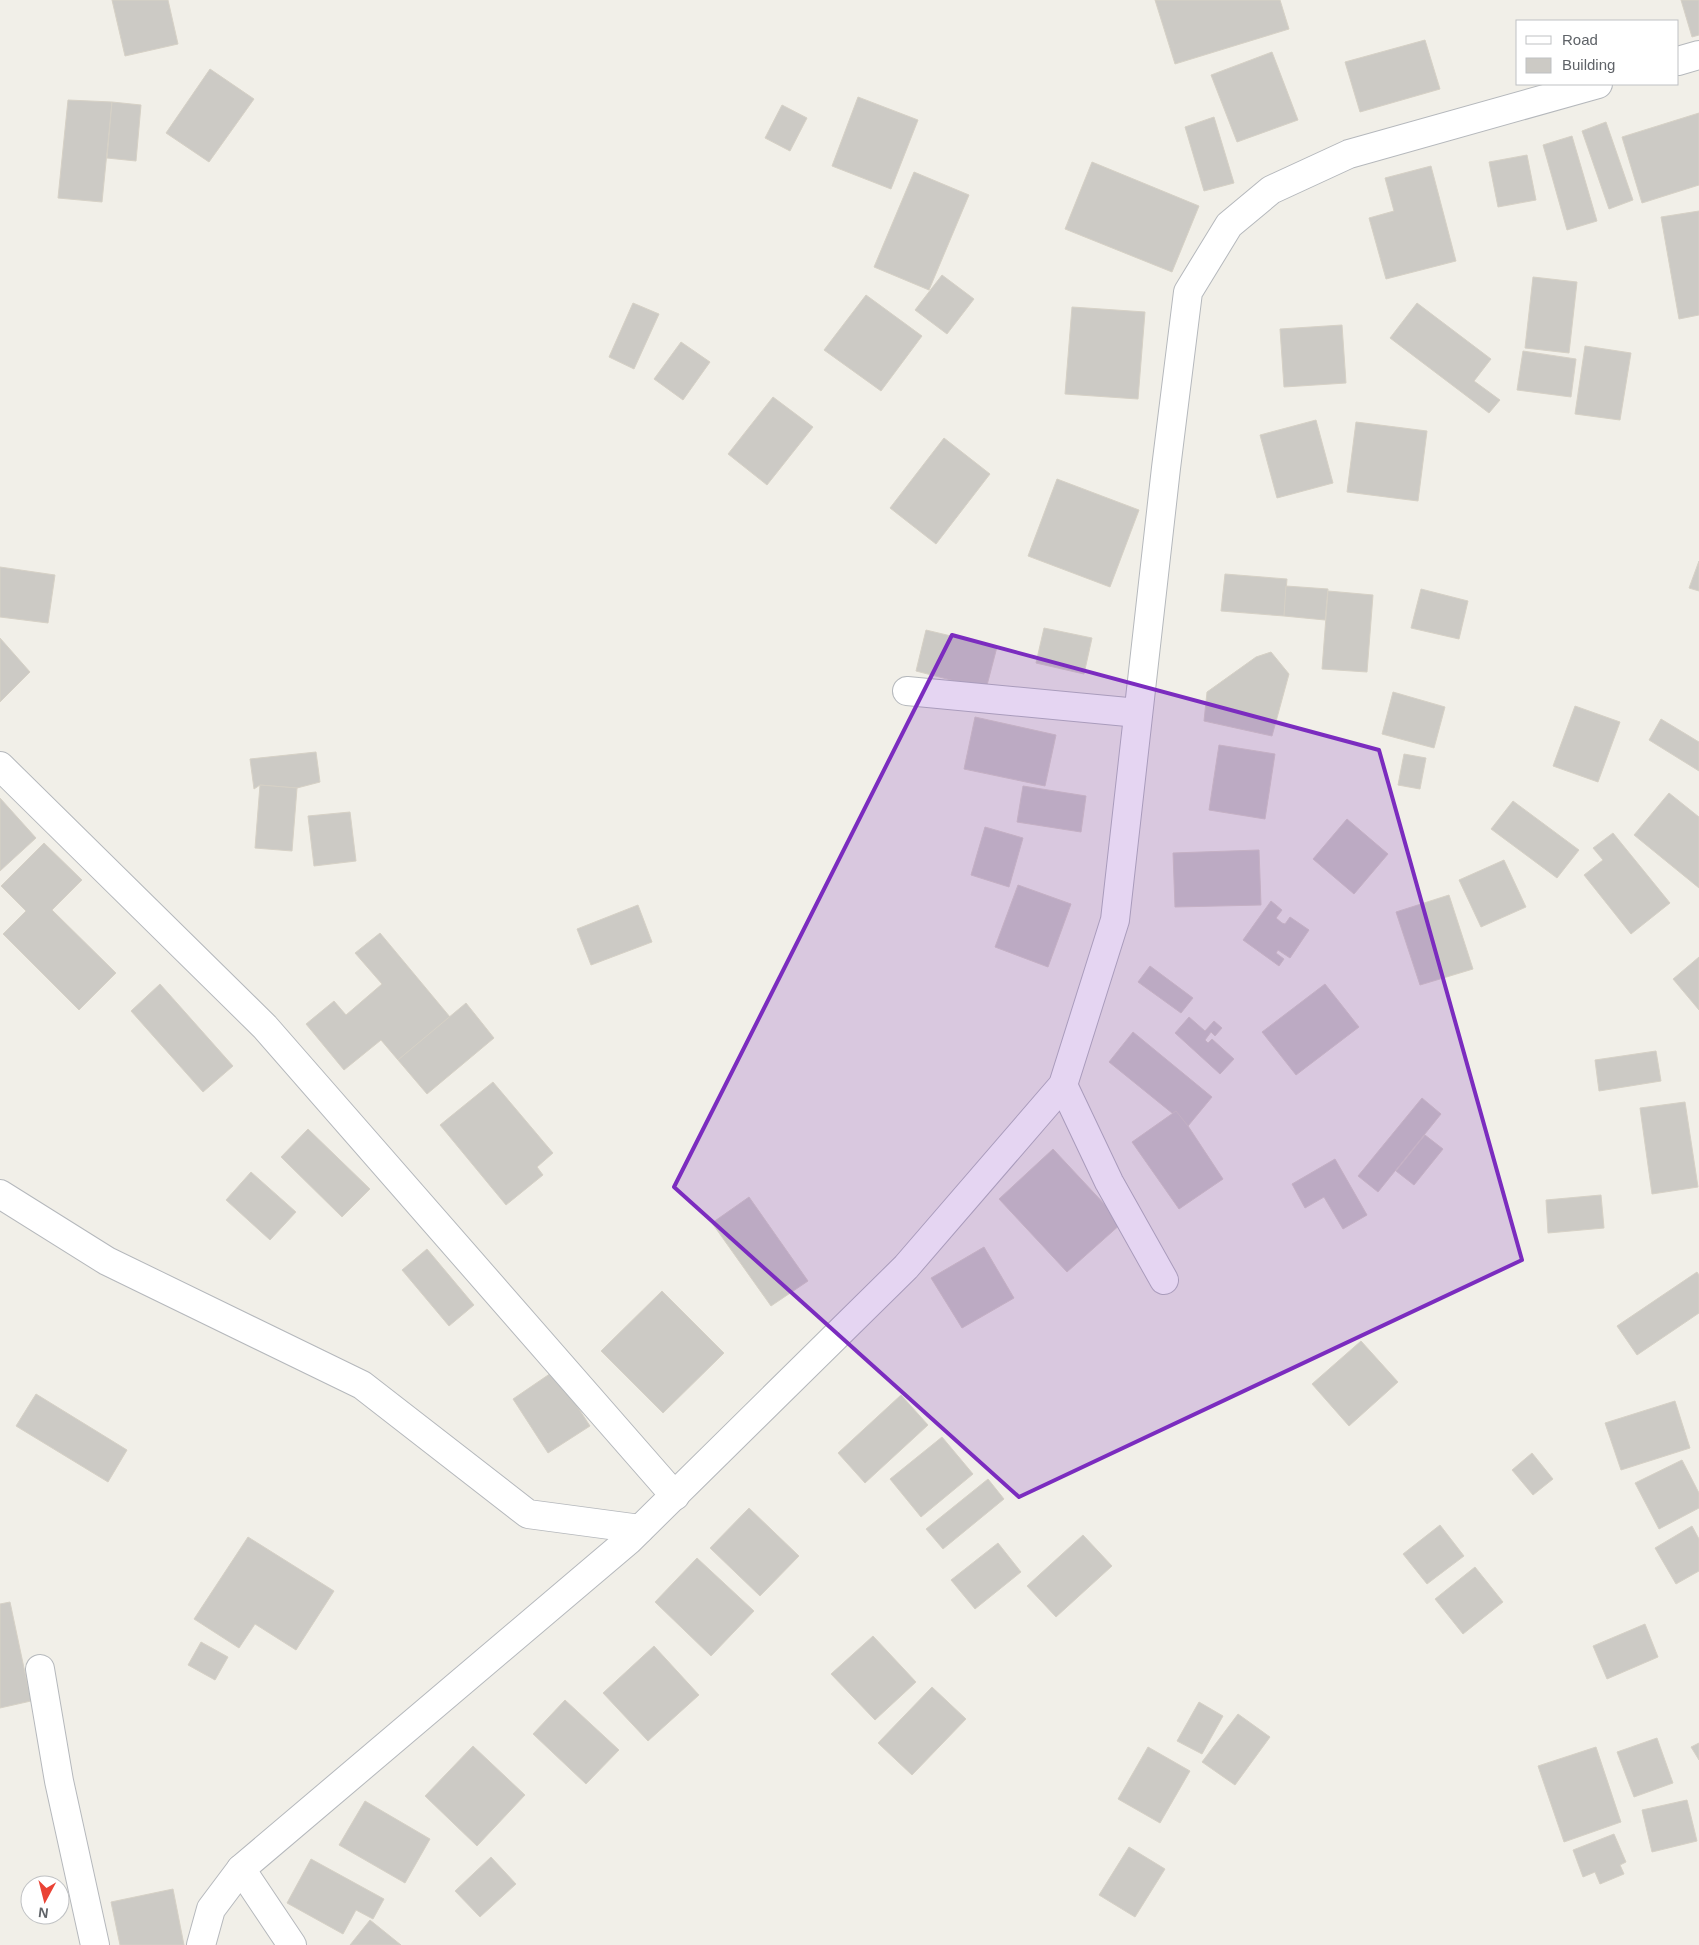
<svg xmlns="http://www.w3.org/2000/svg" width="1699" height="1945" font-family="Arial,sans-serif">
	<rect width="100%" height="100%" fill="#f1efe8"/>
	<g fill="#cccac5" stroke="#d6d1c6">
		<path d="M112 0H168L178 44 125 56Z"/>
		<path d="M1155 0H1280L1289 29 1175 64Z"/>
		<path d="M1681 0H1699V35L1692 37Z"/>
		<path d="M1425 40 1440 89 1360 112 1345 62Z"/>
		<path d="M1272 52 1298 120 1237 142 1211 75Z"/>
		<path d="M210 69 254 99 209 162 166 133Z"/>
		<path d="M858 97 918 120 891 189 832 166Z"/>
		<path d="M68 100 112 102 102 202 58 198Z"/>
		<path d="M112 102 141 105 136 161 107 158Z"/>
		<path d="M782 105 807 118 790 151 765 138Z"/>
		<path d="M1699 113V185L1642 203 1622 137Z"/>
		<path d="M1214 117 1234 183 1204 191 1185 127Z"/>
		<path d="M1606 122 1633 200 1609 209 1582 131Z"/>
		<path d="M1572 136 1597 221 1567 230 1543 145Z"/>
		<path d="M1527 155 1536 200 1498 207 1489 162Z"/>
		<path d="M1092 162 1199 206 1172 272 1065 229Z"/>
		<path d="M1431 166 1456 261 1386 279 1369 218 1394 211 1385 178Z"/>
		<path d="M914 172 969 195 929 290 874 267Z"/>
		<path d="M1699 211V315L1679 319 1661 217Z"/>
		<path d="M942 275 974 299 947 334 915 310Z"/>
		<path d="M1533 277 1577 282 1569 353 1525 348Z"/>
		<path d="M866 295 922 336 881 391 824 350Z"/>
		<path d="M633 303 659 314 634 369 609 357Z"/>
		<path d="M1417 303 1491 359 1474 381 1500 400 1489 413 1390 338Z"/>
		<path d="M1072 307 1145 312 1138 399 1065 394Z"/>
		<path d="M1342 325 1346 383 1284 387 1280 329Z"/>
		<path d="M681 342 710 362 683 400 654 379Z"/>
		<path d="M1585 346 1631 353 1620 420 1575 414Z"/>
		<path d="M1523 351 1576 359 1571 397 1517 390Z"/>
		<path d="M773 397 813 427 767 485 728 454Z"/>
		<path d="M1316 420 1333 483 1277 498 1260 435Z"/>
		<path d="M1356 422 1427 431 1418 501 1347 492Z"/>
		<path d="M944 438 990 474 936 544 890 508Z"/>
		<path d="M1057 479 1139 510 1110 587 1028 556Z"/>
		<path d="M1699 561V591L1689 588Z"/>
		<path d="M0 567 55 575 48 623 0 617Z"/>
		<path d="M1225 574 1287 579 1284 616 1221 611Z"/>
		<path d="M1286 586 1328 589 1325 620 1284 616Z"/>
		<path d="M1421 589 1468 601 1459 639 1411 628Z"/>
		<path d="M1328 591 1373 595 1367 672 1322 669Z"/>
		<path d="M1044 628 1092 638 1084 674 1036 663Z"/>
		<path d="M926 630 997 647 986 689 916 671Z"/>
		<path d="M0 638 30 672 0 702Z"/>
		<path d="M1271 652 1289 674 1272 736 1204 721 1207 692 1256 657Z"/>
		<path d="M1393 692 1445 707 1434 748 1382 734Z"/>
		<path d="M1575 706 1620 722 1598 782 1553 766Z"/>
		<path d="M975 717 1056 735 1045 786 964 769Z"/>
		<path d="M1661 719 1699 742V771L1649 740Z"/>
		<path d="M1219 745 1275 754 1265 819 1209 810Z"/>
		<path d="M316 752 320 782 297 788 260 785 254 789 250 759Z"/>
		<path d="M1404 754 1426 758 1420 789 1398 785Z"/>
		<path d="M260 785 297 788 292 851 255 848Z"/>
		<path d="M1023 786 1086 796 1081 832 1017 822Z"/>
		<path d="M1669 793 1699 817V888L1634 835Z"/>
		<path d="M0 798 36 838 0 871Z"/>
		<path d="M1513 801 1579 850 1557 878 1491 829Z"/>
		<path d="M350 812 356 861 314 866 308 816Z"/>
		<path d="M1347 819 1388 854 1354 894 1313 859Z"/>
		<path d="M985 827 1023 838 1009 887 971 875Z"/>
		<path d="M1613 833 1670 903 1631 934 1584 875 1603 860 1593 848Z"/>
		<path d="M44 843 82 880 52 910 116 973 79 1010 3 934 26 911 1 886Z"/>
		<path d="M1259 850 1261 905 1175 907 1173 853Z"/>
		<path d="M1504 860 1526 907 1481 927 1459 880Z"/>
		<path d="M1018 885 1071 904 1048 967 995 947Z"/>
		<path d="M1449 895 1473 969 1420 985 1396 912Z"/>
		<path d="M1271 901 1282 910 1276 918 1282 923 1285 924 1290 917 1309 930 1290 958 1278 950 1276 953 1284 959 1279 966 1243 940Z"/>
		<path d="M638 905 652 942 591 965 577 929Z"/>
		<path d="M380 933 450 1017 398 1060 381 1040 344 1070 306 1024 334 1001 346 1015 382 984 355 953Z"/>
		<path d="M1699 957V1010L1673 979Z"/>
		<path d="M1150 966 1193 998 1181 1013 1138 982Z"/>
		<path d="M160 984 233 1066 203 1092 131 1011Z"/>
		<path d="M1325 984 1359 1027 1296 1075 1262 1032Z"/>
		<path d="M466 1003 494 1038 427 1094 398 1060Z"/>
		<path d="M1189 1017 1205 1031 1214 1021 1222 1028 1215 1036 1211 1032 1205 1040 1208 1043 1212 1039 1234 1059 1220 1074 1175 1033Z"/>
		<path d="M1133 1032 1212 1097 1188 1126 1109 1062Z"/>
		<path d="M1656 1051 1661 1081 1599 1091 1595 1060Z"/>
		<path d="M493 1082 553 1153 537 1167 543 1175 506 1205 440 1125Z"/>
		<path d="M1422 1098 1441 1114 1378 1192 1358 1176Z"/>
		<path d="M1685 1102 1698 1187 1652 1194 1640 1108Z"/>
		<path d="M1176 1111 1188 1126 1223 1179 1179 1209 1132 1142Z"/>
		<path d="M308 1129 370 1189 342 1217 281 1157Z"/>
		<path d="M1425 1135 1443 1149 1414 1185 1396 1171Z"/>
		<path d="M1053 1149 1122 1223 1067 1272 999 1199Z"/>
		<path d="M1335 1159 1367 1215 1343 1229 1324 1197 1305 1208 1292 1184Z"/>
		<path d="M251 1172 296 1212 270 1240 226 1200Z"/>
		<path d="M1601 1195 1604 1228 1548 1233 1546 1200Z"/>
		<path d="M749 1197 808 1281 771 1306 712 1223Z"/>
		<path d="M984 1247 1014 1298 962 1328 931 1278Z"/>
		<path d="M427 1249 474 1305 449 1326 402 1270Z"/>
		<path d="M1697 1272 1699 1275V1313L1637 1355 1617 1326Z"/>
		<path d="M662 1291 724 1353 663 1413 601 1351Z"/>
		<path d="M1361 1341 1398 1382 1349 1426 1312 1384Z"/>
		<path d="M554 1371 590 1426 548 1453 513 1399Z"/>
		<path d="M36 1394 127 1450 108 1482 16 1426Z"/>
		<path d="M901 1395 928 1425 865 1483 838 1453Z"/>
		<path d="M1675 1401 1690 1448 1621 1470 1605 1423Z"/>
		<path d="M942 1437 973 1474 921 1517 890 1479Z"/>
		<path d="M1532 1453 1553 1479 1533 1495 1512 1470Z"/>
		<path d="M1682 1460 1699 1493V1508L1659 1529 1635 1483Z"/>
		<path d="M988 1479 1004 1499 943 1549 926 1529Z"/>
		<path d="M749 1508 799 1556 760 1596 710 1548Z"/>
		<path d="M1440 1525 1464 1556 1427 1584 1403 1554Z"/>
		<path d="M1692 1526 1699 1539V1571L1676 1584 1655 1548Z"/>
		<path d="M1083 1535 1112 1566 1056 1617 1027 1586Z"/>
		<path d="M248 1537 334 1591 296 1650 255 1624 239 1648 194 1619Z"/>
		<path d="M998 1543 1021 1572 975 1609 951 1580Z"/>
		<path d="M697 1558 754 1611 711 1656 655 1602Z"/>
		<path d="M1475 1567 1503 1602 1463 1634 1435 1599Z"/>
		<path d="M10 1602 31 1701 0 1708V1604Z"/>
		<path d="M1645 1624 1658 1657 1607 1679 1593 1646Z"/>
		<path d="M873 1636 916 1682 875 1720 831 1674Z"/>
		<path d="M201 1642 228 1657 215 1680 188 1665Z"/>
		<path d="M654 1646 699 1695 648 1741 603 1693Z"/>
		<path d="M932 1687 966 1719 912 1775 878 1743Z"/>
		<path d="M565 1700 619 1750 586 1784 533 1734Z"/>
		<path d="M1199 1702 1223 1716 1202 1754 1177 1741Z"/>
		<path d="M1238 1714 1270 1737 1235 1785 1202 1762Z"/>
		<path d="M1657 1738 1673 1783 1634 1797 1617 1752Z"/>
		<path d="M1699 1743V1760L1691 1747Z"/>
		<path d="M473 1746 525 1795 477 1846 425 1796Z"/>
		<path d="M1148 1747 1190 1771 1160 1823 1118 1799Z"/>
		<path d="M1596 1747 1621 1822 1564 1842 1538 1766Z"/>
		<path d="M1687 1800 1697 1841 1652 1852 1642 1810Z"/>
		<path d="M365 1801 430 1839 405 1883 339 1845Z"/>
		<path d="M1614 1834 1626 1862 1620 1865 1624 1874 1600 1884 1595 1872 1583 1877 1573 1850Z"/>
		<path d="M1129 1847 1165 1869 1135 1917 1099 1895Z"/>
		<path d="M491 1857 516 1884 480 1917 455 1891Z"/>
		<path d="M311 1859 384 1899 373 1919 356 1910 343 1934 287 1903Z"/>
		<path d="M173 1889 184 1945H120L111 1902Z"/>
		<path d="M370 1920 401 1945H350Z"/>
	</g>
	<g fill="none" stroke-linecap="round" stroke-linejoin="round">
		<g stroke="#b5b8bc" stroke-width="30">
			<g id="street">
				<path d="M1678 61 1699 55"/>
				<path d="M907 691 1138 713"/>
				<path d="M0 766 265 1027 675 1496"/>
				<path d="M1063 1085 1109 1182 1164 1280"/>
				<path d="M0 1194 107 1261 362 1385 528 1514 640 1529"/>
				<path d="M40 1669 59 1781 95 1945"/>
				<path d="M241 1869 292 1945"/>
				<path d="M201 1945 211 1909 241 1869 629 1540 906 1267 1063 1085 1115 920 1166 468 1188 292 1229 225 1271 190 1349 154 1598 84"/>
			</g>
		</g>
		<use href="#street" stroke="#fff" stroke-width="28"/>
	</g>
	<path fill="#7b2cbf" fill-opacity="0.2" stroke="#7b2cbf" stroke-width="4" stroke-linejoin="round" d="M952 635 1379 750 1522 1260 1019 1497 674 1187Z"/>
	<rect x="1516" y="20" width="162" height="65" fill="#ffffff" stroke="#bfc1c3"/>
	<rect x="1526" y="36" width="25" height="8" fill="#ffffff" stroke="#bfc1c3"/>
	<text x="1562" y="45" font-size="15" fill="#5f6368">Road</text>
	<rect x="1526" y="58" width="25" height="15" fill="#cccac5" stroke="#bfc1c3"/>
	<text x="1562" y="70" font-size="15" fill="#5f6368">Building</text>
	<g transform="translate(45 1900) rotate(187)"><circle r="24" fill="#ffffff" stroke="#bfc1c3"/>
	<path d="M0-4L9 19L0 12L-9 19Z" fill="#ea4335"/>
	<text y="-8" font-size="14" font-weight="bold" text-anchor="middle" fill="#5f6368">N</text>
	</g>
</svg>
